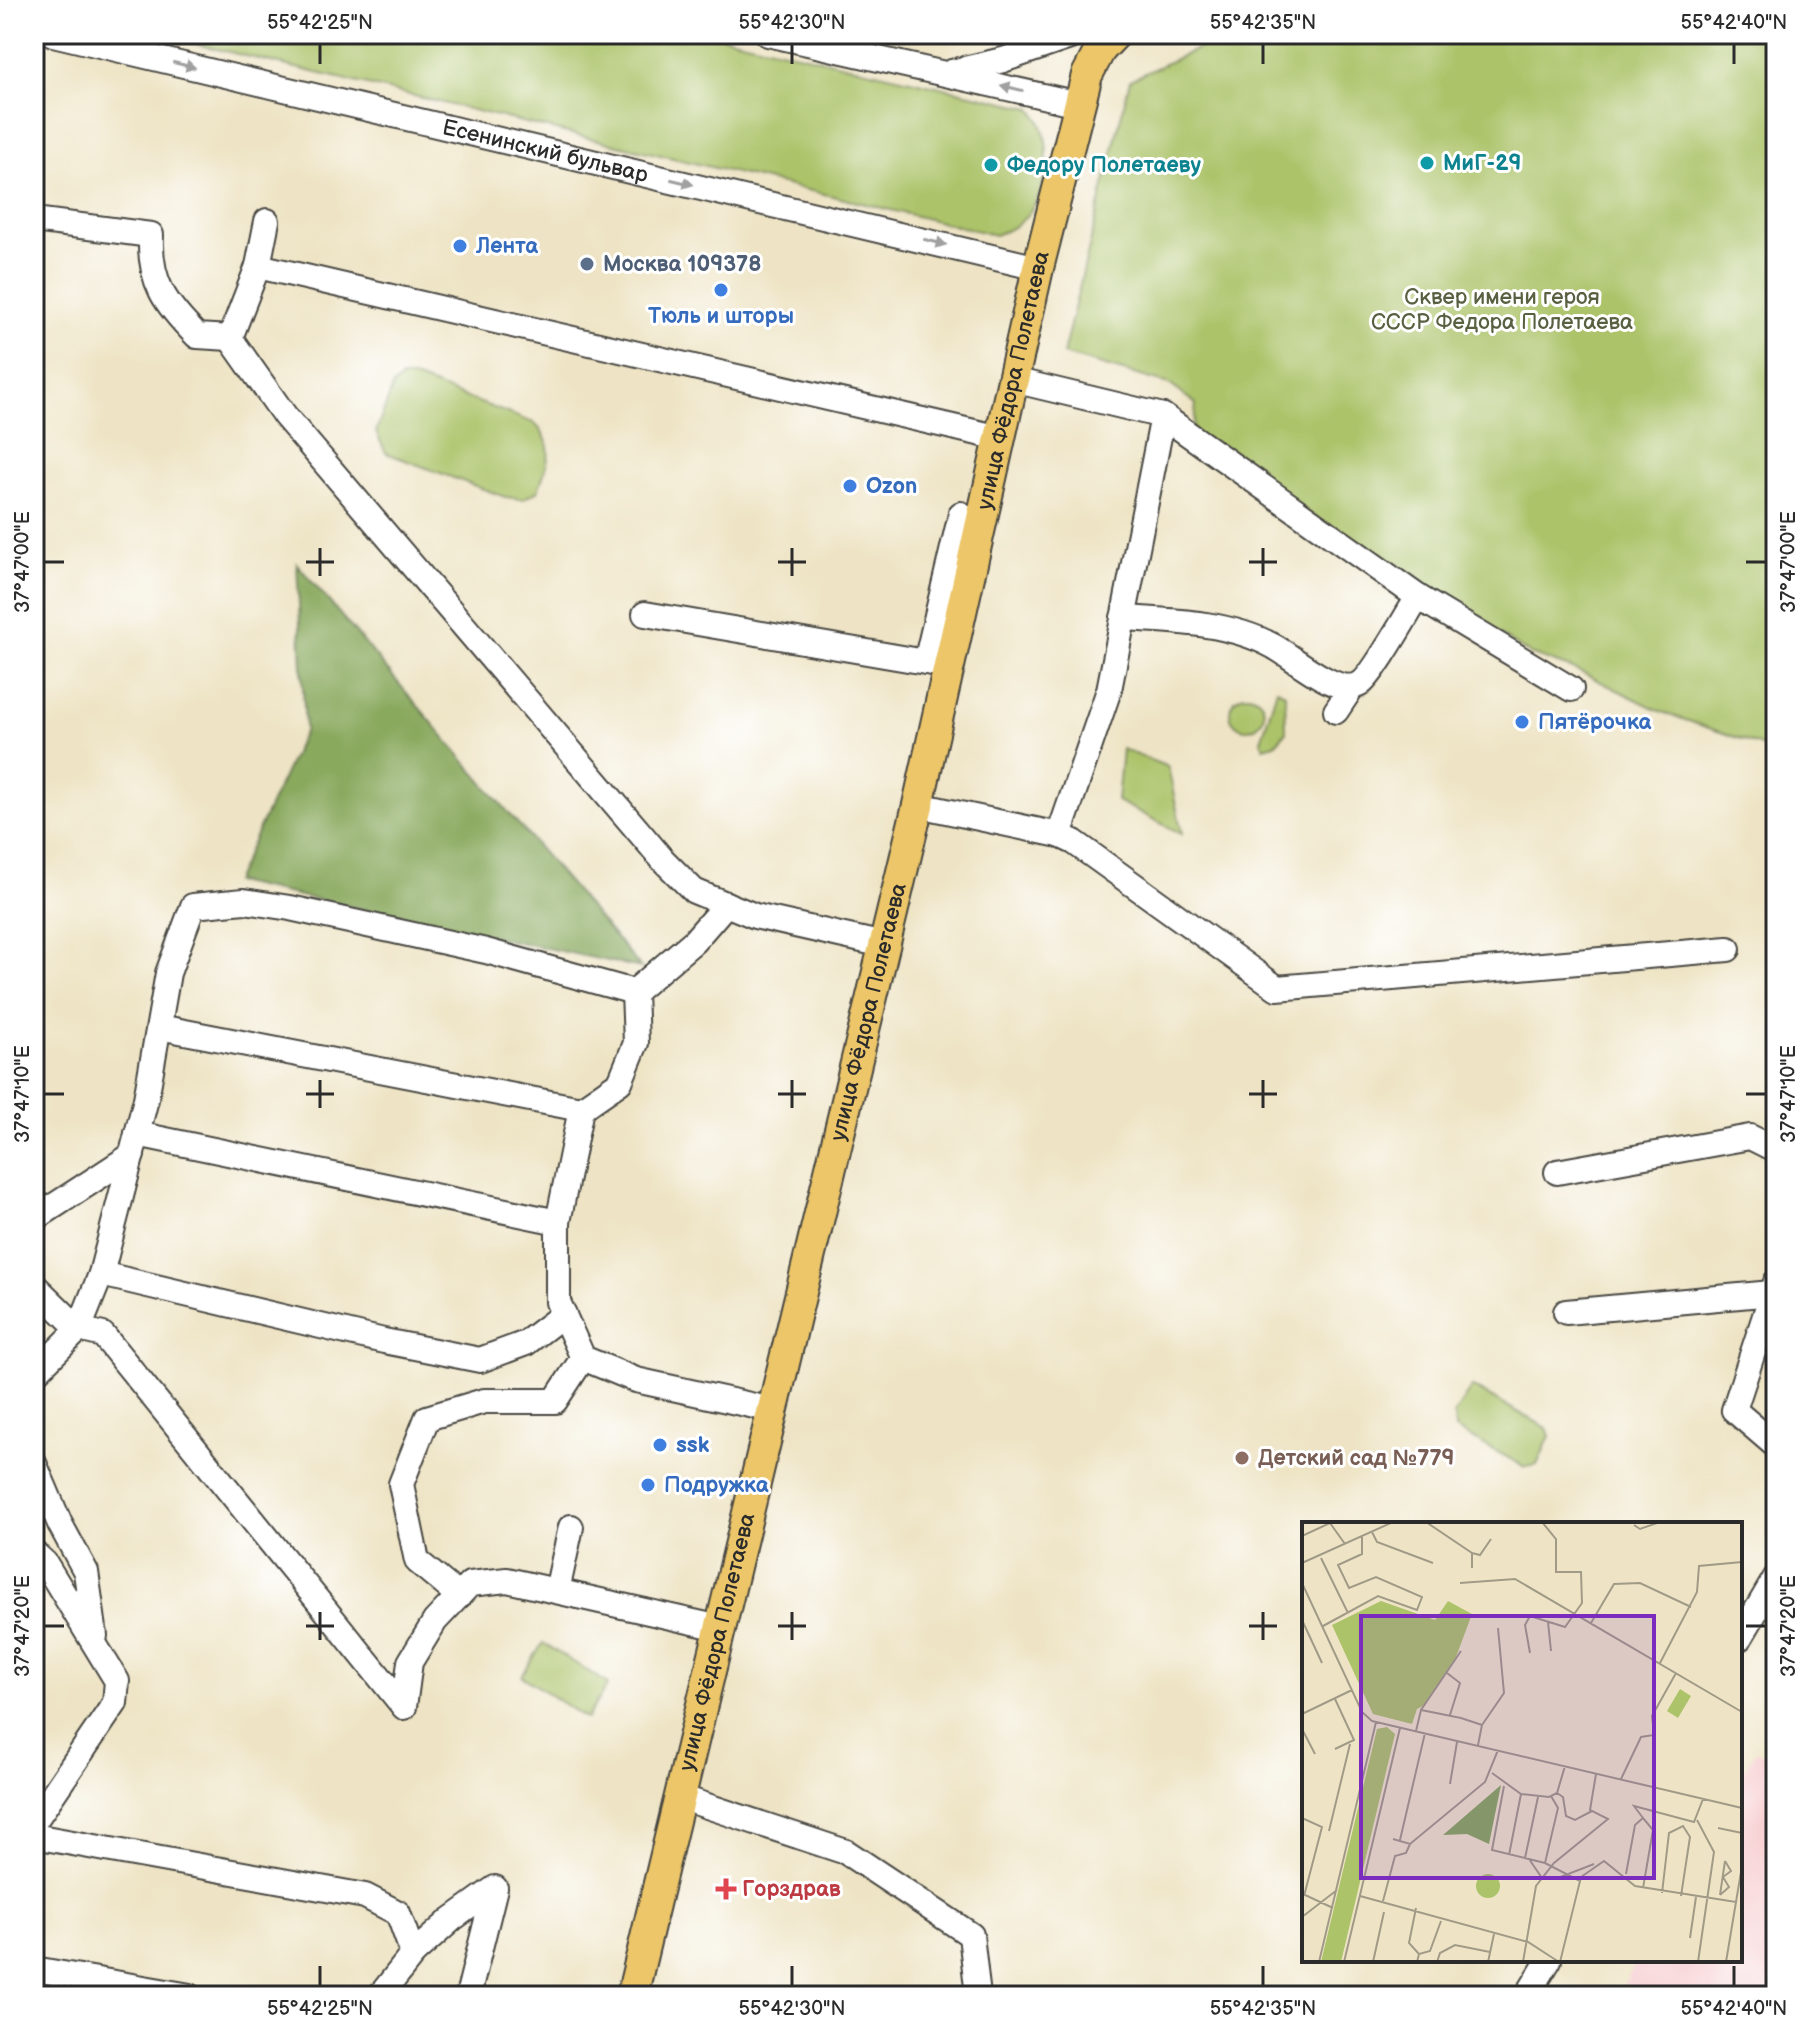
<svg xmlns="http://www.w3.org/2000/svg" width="1810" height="2030" font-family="'Balsamiq Sans',sans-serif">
	<rect width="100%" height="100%" fill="#fff"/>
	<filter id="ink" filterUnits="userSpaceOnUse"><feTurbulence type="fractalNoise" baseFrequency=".0125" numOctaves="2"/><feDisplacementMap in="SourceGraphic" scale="16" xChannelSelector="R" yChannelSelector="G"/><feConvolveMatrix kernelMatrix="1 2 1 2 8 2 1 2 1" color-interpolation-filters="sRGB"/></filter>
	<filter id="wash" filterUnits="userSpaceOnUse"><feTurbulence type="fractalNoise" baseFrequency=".006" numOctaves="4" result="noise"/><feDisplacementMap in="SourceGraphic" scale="32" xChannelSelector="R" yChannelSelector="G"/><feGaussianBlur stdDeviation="1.8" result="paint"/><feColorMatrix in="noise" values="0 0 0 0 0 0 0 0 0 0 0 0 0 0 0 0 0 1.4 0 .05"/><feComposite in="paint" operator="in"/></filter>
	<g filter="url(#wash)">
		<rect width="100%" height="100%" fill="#eee4c5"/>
		<path fill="#f7cfd1" d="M1756 1751 1776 1762V1996H1617L1637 1960H1740V1778Z"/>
		<g fill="#acc369" stroke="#6c774a" stroke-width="2">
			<path d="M154 34H711L1031 108C1055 135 1050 188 1027 215 1019 226 1007 230 995 235Z"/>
			<path d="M1229 34H1776V751L1662 712 1581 672 1530 654 1192 439 1196 404 1169 384 1063 354 1130 80Z"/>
			<path d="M401 378H414L534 423C558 445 547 464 538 491L523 499 505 497 386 453 376 432 393 386Z"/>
			<path d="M1277 689 1285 693 1286 732 1275 744 1264 747 1261 741Z"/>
			<circle cx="1247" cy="712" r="17"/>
			<path d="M1122 749 1168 767 1182 834 1117 801Z"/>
			<path d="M1472 1387 1547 1428 1550 1436 1537 1465 1525 1467 1455 1429 1454 1414Z"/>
			<path d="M543 1643 608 1684 586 1719 522 1676Z"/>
		</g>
		<path fill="#89a95d" stroke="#5a6a44" stroke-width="2" d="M297 564 641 968 234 882 305 730Z"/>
	</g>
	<g filter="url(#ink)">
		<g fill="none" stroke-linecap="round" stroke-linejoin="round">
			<g stroke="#484742" stroke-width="28">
				<g id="minor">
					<path id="s1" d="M53 34 1038 268"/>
					<path d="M768 34 1078 104"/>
					<path d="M952 72 1003 60 1079 34"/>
					<path d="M34 220 151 235C149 282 165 304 197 336L230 338"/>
					<path d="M267 221 258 266 230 338 285 416 663 860 694 891 755 916 884 945"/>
					<path d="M258 266 1000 438"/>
					<path d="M1163 416 1418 597 1571 689"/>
					<path d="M645 614 949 666"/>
					<path d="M1123 618C1172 621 1229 622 1273 646 1294 657 1337 697 1360 684 1372 677 1408 613 1418 597"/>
					<path d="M926 662 961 514"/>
					<path d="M1336 711 1352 687"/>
					<path d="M918 805 1059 835 1109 690 1163 416 1013 380"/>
					<path d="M1059 835 1074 842 1277 988 1728 949"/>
					<path d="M726 904 694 941 634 992 636 1043 620 1082 581 1109 558 1222V1302L583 1358 636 1380 773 1410"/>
					<path d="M159 1027 581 1109"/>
					<path d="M137 1134 558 1222"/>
					<path d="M1557 1172 1750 1137 1776 1150"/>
					<path d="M34 1219 132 1155"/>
					<path d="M101 1274 384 1341 480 1360 526 1343 564 1314"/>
					<path d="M1776 1282 1734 1410 1776 1446"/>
					<path d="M34 1285 79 1329 103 1335 404 1707 410 1662 435 1621 470 1584 507 1580 720 1628"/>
					<path d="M1566 1312 1772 1293"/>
					<path d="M34 1374 79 1329 101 1274 146 1099 168 973 193 906 244 901 290 908 486 951 634 992"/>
					<path d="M34 1463 60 1524 86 1572 95 1636"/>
					<path d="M34 1553 45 1563 117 1681 115 1703 34 1822"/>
					<path d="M557 1591 571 1527"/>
					<path d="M459 1596 417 1561 401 1484 427 1418 484 1401H555L583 1358"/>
					<path d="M1740 1638 1776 1577"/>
					<path d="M680 1797 846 1852 971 1935 978 1996"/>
					<path d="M34 1836 365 1896 398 1913 413 1954 380 1996"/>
					<path d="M413 1954 452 1919 495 1888 468 1996"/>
					<path d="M34 1969 190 1996"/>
					<path d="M1527 1996 1549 1960"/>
				</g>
			</g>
			<g stroke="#484742" stroke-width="34">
				<g id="major">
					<path id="s2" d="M632 1996 918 805 1038 268 1087 75 1100 50 1115 34"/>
				</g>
			</g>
			<use href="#minor" stroke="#fff" stroke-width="24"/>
			<use href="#major" stroke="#ecc669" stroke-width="30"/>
		</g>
		<defs><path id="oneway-solid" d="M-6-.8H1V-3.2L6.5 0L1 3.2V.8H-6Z" transform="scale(2)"/></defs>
		<g fill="#a0a0a0">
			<use href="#oneway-solid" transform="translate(184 65) rotate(13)"/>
			<use href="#oneway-solid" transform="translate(1012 88) rotate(-167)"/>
			<use href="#oneway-solid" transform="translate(682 182) rotate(13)"/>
			<use href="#oneway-solid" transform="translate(935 242) rotate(13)"/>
		</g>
	</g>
	<path fill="none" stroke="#2b2b2b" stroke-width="3" d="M320 44V64M792 44V64M1263 44V64M1734 44V64M320 548V576M792 548V576M1263 548V576M44 562H64M306 562H334M778 562H806M1249 562H1277M1746 562H1766M320 1080V1108M792 1080V1108M1263 1080V1108M44 1094H64M306 1094H334M778 1094H806M1249 1094H1277M1746 1094H1766M320 1612V1640M792 1612V1640M1263 1612V1640M44 1626H64M306 1626H334M778 1626H806M1249 1626H1277M1746 1626H1766M320 1966V1986M792 1966V1986M1263 1966V1986M1734 1966V1986"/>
	<g fill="#0f9aa8" stroke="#fff" stroke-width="3">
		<circle cx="1427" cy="163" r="8"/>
		<circle cx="991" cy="165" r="8"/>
	</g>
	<g fill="#3f7fe0" stroke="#fff" stroke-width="3">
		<circle cx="460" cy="246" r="8"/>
		<circle cx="721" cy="290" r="8"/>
		<circle cx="850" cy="486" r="8"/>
		<circle cx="1522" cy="722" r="8"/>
		<circle cx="660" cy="1445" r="8"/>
		<circle cx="648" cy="1485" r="8"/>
	</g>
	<circle fill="#5c6f8a" stroke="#fff" stroke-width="3" cx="587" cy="264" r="8"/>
	<circle fill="#8d6e63" stroke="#fff" stroke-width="3" cx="1242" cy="1458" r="8"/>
	<path fill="#e0444e" stroke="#fff" stroke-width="3" d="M722 1877h8v8h8v8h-8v8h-8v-8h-8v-8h8z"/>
	<g text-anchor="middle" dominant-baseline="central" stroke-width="6" stroke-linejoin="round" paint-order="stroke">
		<g font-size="22" fill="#2b2b2b" stroke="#fff">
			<text stroke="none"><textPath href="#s1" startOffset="506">Есенинский бульвар</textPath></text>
			<text stroke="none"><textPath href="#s2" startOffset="1660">улица Фёдора Полетаева</textPath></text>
			<text stroke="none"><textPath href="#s2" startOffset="1012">улица Фёдора Полетаева</textPath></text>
			<text stroke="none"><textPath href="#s2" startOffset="364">улица Фёдора Полетаева</textPath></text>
		</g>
		<g font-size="22" font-weight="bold" fill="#0d838f" stroke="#fff" text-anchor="start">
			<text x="1443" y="163">МиГ-29</text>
			<text x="1007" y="165">Федору Полетаеву</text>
		</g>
		<g font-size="22" font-weight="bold" fill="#366cbe" stroke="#fff" text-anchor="start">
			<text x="476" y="246">Лента</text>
			<text x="721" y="316" text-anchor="middle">Тюль и шторы</text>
			<text x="866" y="486">Ozon</text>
			<text x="1538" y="722">Пятёрочка</text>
			<text x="676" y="1445">ssk</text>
			<text x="664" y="1485">Подружка</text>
		</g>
		<g font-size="22" font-weight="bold" fill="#4e5e75" stroke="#fff" text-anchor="start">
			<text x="603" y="264">Москва 109378</text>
		</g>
		<g font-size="22" fill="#586041" stroke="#fff">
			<text x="1502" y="297">Сквер имени героя<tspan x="1502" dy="25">СССР Федора Полетаева</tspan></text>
		</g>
		<g font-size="22" font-weight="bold" fill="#785e54" stroke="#fff" text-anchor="start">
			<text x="1258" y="1458">Детский сад №779</text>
		</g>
		<g font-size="22" font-weight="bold" fill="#be3a42" stroke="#fff" text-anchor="start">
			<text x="742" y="1889">Горздрав</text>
		</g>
	</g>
	<g transform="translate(1302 1522)">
		<rect width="440" height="440" fill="#eee4c5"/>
		<path d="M79 79 133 98 146 79 170 92 154 135 123 183 115 187 110 202 71 192 30 103ZM378 167 389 174 376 196 365 189ZM85 205 93 212 39 440H19L75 207ZM174 364a12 12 0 1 1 24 0a12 12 0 1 1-24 0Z" fill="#acc369"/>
		<path d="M199 263 187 322 165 312 141 313Z" fill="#89a95d"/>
		<path fill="none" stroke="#a09a87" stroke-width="2" d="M124 0 170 31V46M332 3 338 7 358 0M70 10 75 20 131 41M0 14 28 1 43 22M170 31 178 33 189 17M19 36 46 91M0 41 91 0M0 61 60 190 70 199 440 286M158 61 213 57 440 190M0 98 20 141M246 100 249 129M289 101 312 62 338 61 389 85M21 104 76 74 115 88 120 75 74 55 47 66 36 43 60 32V14M228 131 223 103 228 94 263 105 280 81 279 50H254V17L240 0M358 141 395 70 397 44 440 40M145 151 158 161 148 193M33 177 52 218 33 227M119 188 159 129M0 192 50 168M180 203 202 171 196 106M0 207 13 232M114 209 119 188 159 196 180 203 176 223M190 251 219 272 247 275 255 271 263 244M319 257 339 215 352 213 350 194 374 151M148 262 155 220M202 264 190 328 243 341 278 359M255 271 261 275 264 294 273 298 290 289M0 296 20 305 2 374M341 296 332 284 392 300 401 277M395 298 412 330 396 440M416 306 440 311M27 309 48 222M91 317 108 322 183 260 196 228M98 318 123 211M207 333 219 272M223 336 236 275M227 337 240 356H256L292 342M243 341 256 286 249 274M324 352 333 303 341 296 351 308 341 366M360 371 367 311 381 304 388 315 379 374M1 372 31 386M418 373 427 365 421 355 429 349 423 339M418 373 423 339M58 374 226 420 257 440M81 379 93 334 104 331 108 322M114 386 107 421 117 432M0 395 35 368M388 416 394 375M17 440 74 200M42 440 98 206M71 440 82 390M115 440 117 432 128 429 139 399M135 440 138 431 153 423 188 430M186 440 192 412M221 440 234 364 252 341 306 297 288 288 294 252M258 440 279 355 302 339 333 364 434 380M424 440 440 344"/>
		<path fill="#7b2cbf" fill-opacity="0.15" stroke="#7b2cbf" stroke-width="4" d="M59 94H352V356H59Z"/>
		<rect width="440" height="440" fill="none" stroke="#2b2b2b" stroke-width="4"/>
	</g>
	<rect width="1810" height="2030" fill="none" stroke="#fff" stroke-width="88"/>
	<rect x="44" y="44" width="1722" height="1942" fill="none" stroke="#2b2b2b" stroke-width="3"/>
	<g font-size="20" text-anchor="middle" fill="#2b2b2b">
		<text x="320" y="29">55°42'25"N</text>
		<text x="792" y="29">55°42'30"N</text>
		<text x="1263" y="29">55°42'35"N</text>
		<text x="1734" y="29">55°42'40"N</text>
		<text transform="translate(1788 562) rotate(-90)" y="7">37°47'00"E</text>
		<text transform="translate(22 562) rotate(-90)" y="7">37°47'00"E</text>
		<text transform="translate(1788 1094) rotate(-90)" y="7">37°47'10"E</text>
		<text transform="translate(22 1094) rotate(-90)" y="7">37°47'10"E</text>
		<text transform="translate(1788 1626) rotate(-90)" y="7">37°47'20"E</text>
		<text transform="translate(22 1626) rotate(-90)" y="7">37°47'20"E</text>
		<text x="320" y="2015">55°42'25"N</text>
		<text x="792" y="2015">55°42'30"N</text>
		<text x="1263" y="2015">55°42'35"N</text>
		<text x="1734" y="2015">55°42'40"N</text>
	</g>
</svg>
